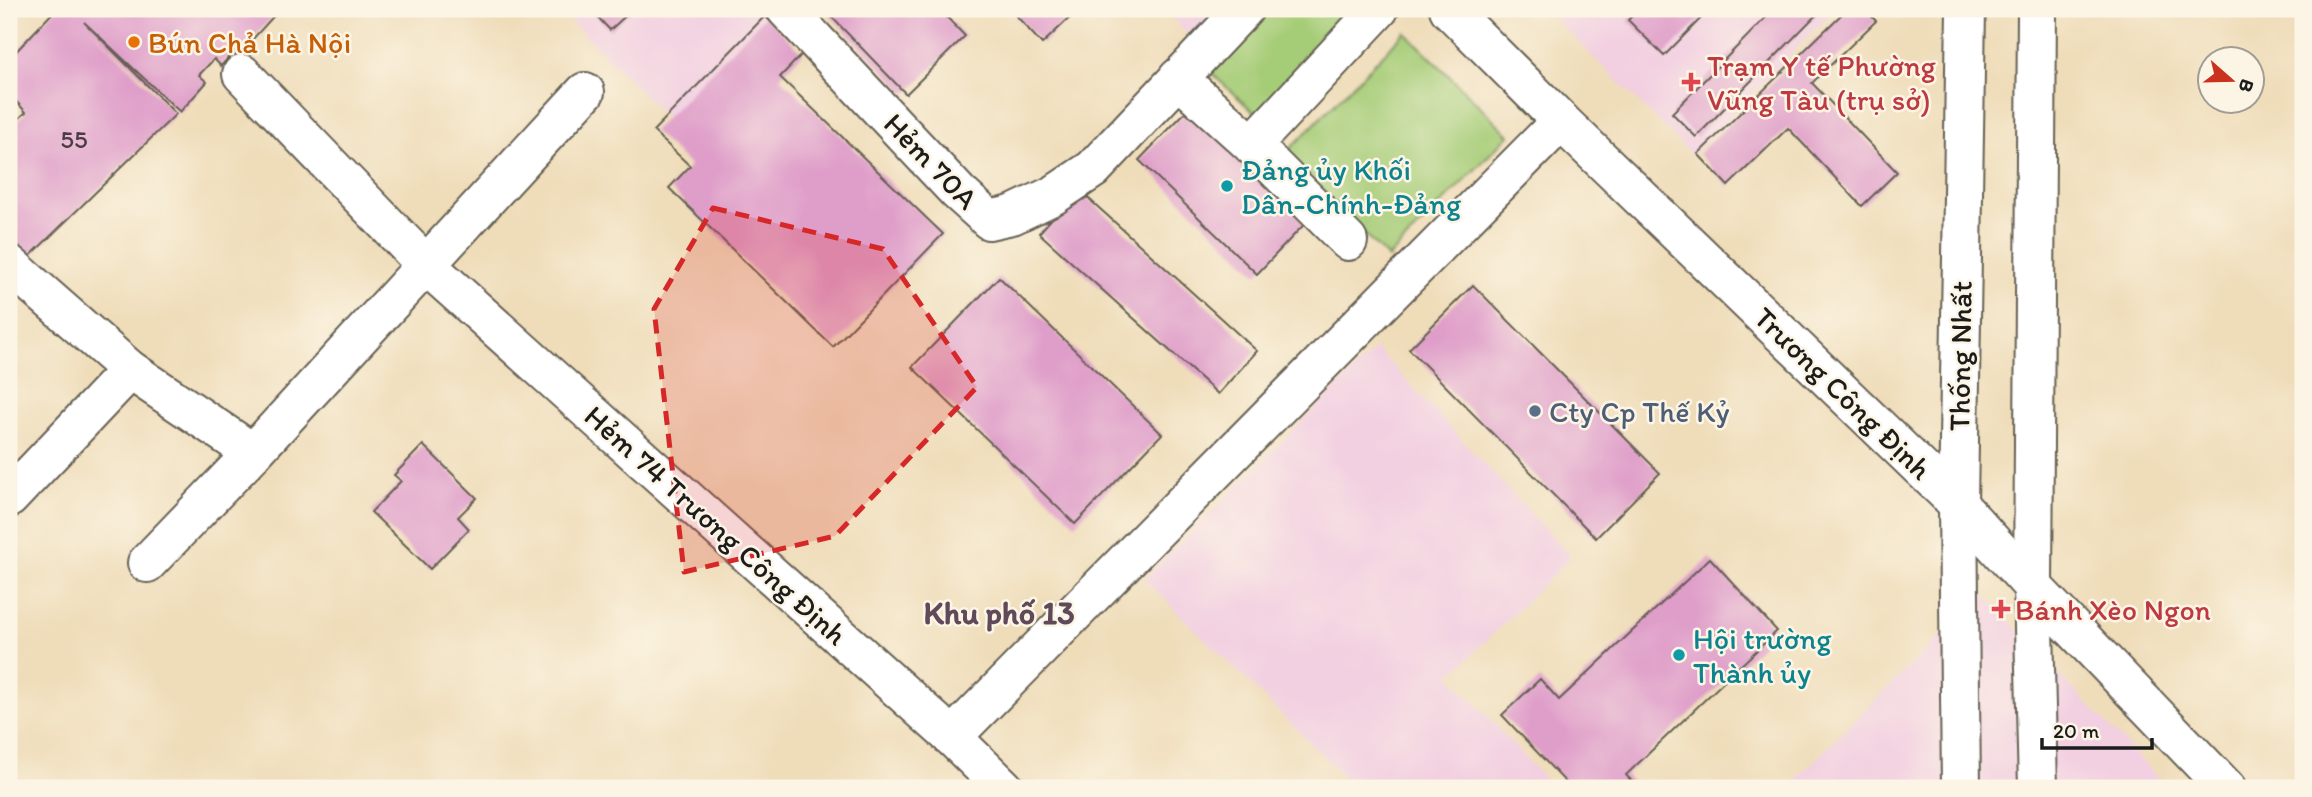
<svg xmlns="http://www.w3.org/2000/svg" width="2312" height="797" font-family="Itim,sans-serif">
	<rect width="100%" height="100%" fill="#fcf5e5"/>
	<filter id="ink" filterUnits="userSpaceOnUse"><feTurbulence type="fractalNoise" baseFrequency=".0143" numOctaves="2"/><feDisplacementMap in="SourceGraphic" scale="14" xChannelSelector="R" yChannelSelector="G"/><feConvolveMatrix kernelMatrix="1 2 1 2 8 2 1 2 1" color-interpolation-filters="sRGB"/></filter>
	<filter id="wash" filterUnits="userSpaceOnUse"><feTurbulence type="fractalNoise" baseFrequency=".00686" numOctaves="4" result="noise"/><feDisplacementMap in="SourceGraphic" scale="28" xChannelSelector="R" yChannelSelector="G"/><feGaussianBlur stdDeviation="1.57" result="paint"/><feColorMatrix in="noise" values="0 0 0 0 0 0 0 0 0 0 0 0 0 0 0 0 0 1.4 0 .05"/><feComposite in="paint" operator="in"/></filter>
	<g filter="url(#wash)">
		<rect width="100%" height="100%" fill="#efddba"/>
		<g fill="#f2cfe1">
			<path d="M559 9H774L667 118Z"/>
			<path d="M1163 9H1227L1194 41Z"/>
			<path d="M1545 9H1835L1692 155Z"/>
			<path d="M1376 348 1571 557 1450 676 1553 788H1356L1144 579Z"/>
			<path d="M1983 593 2167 788H1787Z"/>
		</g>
		<g fill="#a5cc76" stroke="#607449" stroke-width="2">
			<path d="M1271 9H1389L1280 136 1211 73Z"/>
			<path d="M1405 32 1509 135 1388 258 1284 155Z"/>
		</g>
		<g id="blocks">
			<g fill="#df9ec9">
				<path d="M56 9H280L240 53 236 49 221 66 214 59 199 75 207 82 180 112 84 22 176 114 23 263 9 249V128L26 112 9 94V59Z"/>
				<path d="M590 9H633L610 30Z"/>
				<path d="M824 9H939L965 36 906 94Z"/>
				<path d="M1010 9H1079L1042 44Z"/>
				<path d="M1639 9H1706L1708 11 1664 56 1628 20Z"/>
				<path d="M1774 9H1822L1696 137 1672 113Z"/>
				<path d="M1847 9H1865L1876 21 1812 83 1897 172 1862 206 1788 128 1728 186 1698 154Z"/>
				<path d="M765 16 803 53 780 77 943 234 833 347 669 188 690 166 653 131Z"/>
				<path d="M1198 99 1315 213 1257 274 1139 160Z"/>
				<path d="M1078 189 1257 351 1218 394 1039 233Z"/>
				<path d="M999 277 1162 434 1075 524 912 367Z"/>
				<path d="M1473 285 1660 473 1596 538 1409 349Z"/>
				<path d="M423 445 477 498 458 517 469 529 430 569 371 512 401 481 394 475Z"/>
				<path d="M1710 558 1777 631 1626 775 1638 788H1571L1502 715 1540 679 1559 700Z"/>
			</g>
		</g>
	</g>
	<g filter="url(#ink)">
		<use href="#blocks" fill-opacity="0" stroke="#666053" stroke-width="2"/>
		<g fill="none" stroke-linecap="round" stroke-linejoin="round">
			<g stroke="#666053" stroke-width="42">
				<g id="minor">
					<path d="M786 9 958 192 989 220 1012 215 1054 195 1093 169 1244 9"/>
					<path d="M242 74 426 265 952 737 1004 788"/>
					<path d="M1178 78 1252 145 1348 241"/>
					<path d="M1252 145 1379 9"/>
					<path d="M9 264 130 370 253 453"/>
					<path d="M9 498 130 370"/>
					<path d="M147 563 253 453 585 92"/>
					<path d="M952 737 1561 121"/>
				</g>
			</g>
			<g stroke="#666053" stroke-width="42">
				<g id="major">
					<path d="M1449 9 1561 121 1958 504 2033 587 2226 788"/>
					<path d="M2037 9 2033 587 2038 788"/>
					<path d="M1961 788 1958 504 1966 9"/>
				</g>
			</g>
			<use href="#minor" stroke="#fff" stroke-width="38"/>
			<use href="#major" stroke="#fff" stroke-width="38"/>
		</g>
	</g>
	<path fill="#d62828" fill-opacity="0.2" stroke="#d62828" stroke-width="5" stroke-dasharray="14 9" stroke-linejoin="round" d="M713 208 883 249 977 387 835 536 684 572 654 309Z"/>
	<circle fill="#e8710a" stroke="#fcf5e5" stroke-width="2.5" cx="134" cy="42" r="7"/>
	<g fill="#e0444e" stroke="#fcf5e5" stroke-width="2.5">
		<path d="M1687.5 71.5h7v7h7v7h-7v7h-7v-7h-7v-7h7z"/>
		<path d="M1997.5 598.5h7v7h7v7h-7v7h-7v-7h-7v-7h7z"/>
	</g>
	<g fill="#0f9aa8" stroke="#fcf5e5" stroke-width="2.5">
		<circle cx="1227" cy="186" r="7"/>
		<circle cx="1679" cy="655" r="7"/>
	</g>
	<circle fill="#5c6f8a" stroke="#fcf5e5" stroke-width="2.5" cx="1535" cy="411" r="7"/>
	<g text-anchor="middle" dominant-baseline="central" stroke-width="5" stroke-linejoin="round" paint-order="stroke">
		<g font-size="26" fill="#4d3c47">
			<text x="74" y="139">55</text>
		</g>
		<g font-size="30" fill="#c56008" stroke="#fcf5e5" text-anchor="start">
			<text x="148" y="42">Bún Chả Hà Nội</text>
		</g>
		<g font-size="30" fill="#be3a42" stroke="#fcf5e5" text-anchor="start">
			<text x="1707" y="65">Trạm Y tế Phường<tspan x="1707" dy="34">Vũng Tàu (trụ sở)</tspan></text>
			<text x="2015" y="609">Bánh Xèo Ngon</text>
		</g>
		<g font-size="30" fill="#1c1c1c" stroke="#fcf5e5">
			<text transform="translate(931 161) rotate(46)">Hẻm 70A</text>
			<text transform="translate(1960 356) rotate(-89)">Thống Nhất</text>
			<text transform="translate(1843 393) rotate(44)">Trương Công Định</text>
			<text transform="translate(716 525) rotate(42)">Hẻm 74 Trương Công Định</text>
		</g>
		<g font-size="30" fill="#0d838f" stroke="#fcf5e5" text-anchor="start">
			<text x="1241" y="169">Đảng ủy Khối<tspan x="1241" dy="34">Dân-Chính-Đảng</tspan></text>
			<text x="1693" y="638">Hội trường<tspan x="1693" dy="34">Thành ủy</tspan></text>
		</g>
		<g font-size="30" fill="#4e5e75" stroke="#fcf5e5" text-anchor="start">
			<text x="1549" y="411">Cty Cp Thế Kỷ</text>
		</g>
		<g font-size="32" font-weight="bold" fill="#604a59" stroke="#fcf5e5">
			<text x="999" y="613">Khu phố 13</text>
		</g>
	</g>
	<rect width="2312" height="797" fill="none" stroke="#fcf5e5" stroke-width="35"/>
	<g transform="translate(2231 80) rotate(110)"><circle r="33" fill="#fcf5e5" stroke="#a29e95" stroke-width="2"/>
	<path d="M0-5L12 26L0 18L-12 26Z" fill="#c8321e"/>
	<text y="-10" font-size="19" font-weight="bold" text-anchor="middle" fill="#1c1c1c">B</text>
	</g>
	<path d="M2042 738v10h110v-10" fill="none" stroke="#1c1c1c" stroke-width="3.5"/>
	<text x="2053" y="738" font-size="21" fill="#1c1c1c" stroke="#fcf5e5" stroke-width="5" paint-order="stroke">20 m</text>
</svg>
